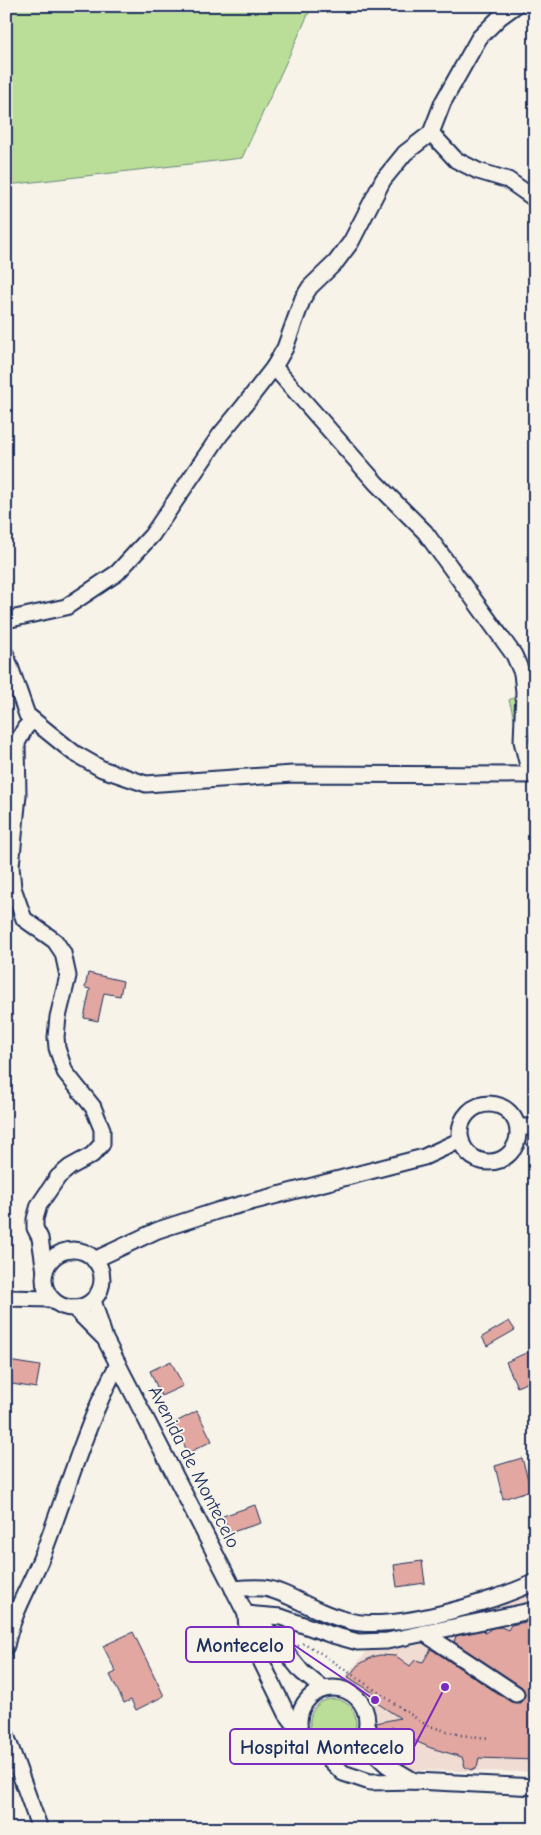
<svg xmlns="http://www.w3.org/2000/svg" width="541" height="1835" font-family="'Comic Neue',sans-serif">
	<rect width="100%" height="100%" fill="#f7f3e8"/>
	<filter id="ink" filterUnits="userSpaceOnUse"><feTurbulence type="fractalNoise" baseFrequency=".02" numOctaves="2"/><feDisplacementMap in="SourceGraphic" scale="10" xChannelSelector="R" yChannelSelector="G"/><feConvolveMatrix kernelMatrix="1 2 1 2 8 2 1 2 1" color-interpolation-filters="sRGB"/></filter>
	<g filter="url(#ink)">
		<path fill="#f0dcd2" d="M535 1587V1772L406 1770 387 1760 376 1742 375 1710 369 1697 343 1678 364 1655 371 1630Z"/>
		<g fill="#bade98" stroke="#6a867b">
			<path d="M6 6H312L242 158 7 185Z"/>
			<path d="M535 687V775L530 774 509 700Z"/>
			<circle cx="333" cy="1722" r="23"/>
		</g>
		<g fill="#e1a7a0" stroke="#1b2f5e">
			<path d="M88 973 123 981 120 996 104 993 98 1021 84 1018 90 989 85 988Z"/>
			<path d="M509 1321 515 1330 487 1346 482 1337Z"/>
			<path d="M528 1352 535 1366V1379L517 1387 506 1362Z"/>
			<path d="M8 1361 40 1366 36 1388 6 1383Z"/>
			<path d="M171 1361 183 1386 161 1396 150 1371Z"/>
			<path d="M197 1411 212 1441 188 1453 174 1423Z"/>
			<path d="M522 1458 531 1490 503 1499 495 1466Z"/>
			<path d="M255 1505 261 1523 229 1533 223 1516Z"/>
			<path d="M422 1561 425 1583 397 1587 394 1565Z"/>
			<path d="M535 1620V1760L479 1758 477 1767 471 1770 465 1767 462 1757 431 1748 415 1741 392 1727 385 1735 379 1736 376 1723 400 1718 377 1703 380 1697 348 1677 358 1665 372 1657 380 1655 396 1656 410 1666 415 1660 423 1662 431 1649 511 1702 520 1703 525 1695 522 1687 454 1642 456 1636 484 1630 485 1633 492 1628 501 1627 508 1630 511 1625Z"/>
			<path d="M133 1632 164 1696 136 1710 131 1700 124 1703 110 1675 116 1672 103 1646Z"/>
		</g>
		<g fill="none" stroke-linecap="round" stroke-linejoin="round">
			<g stroke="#1b2f5e" stroke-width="19">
				<g id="minor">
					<path d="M431 133 456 160 478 171 508 180 535 199"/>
					<path d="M274 367 376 483 425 532 514 655 522 673 524 692 522 741 530 774"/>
					<path d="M6 620 66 607 117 573 152 535 220 435 243 407 274 367 285 348 303 298 310 287 336 262 351 242 383 180 405 153 431 133 443 102 479 38 500 17 515 6"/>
					<path d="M6 655 27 715 74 753 102 769 146 784 293 774 535 775"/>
					<path d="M33 720 25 728 17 743 18 795 11 866 13 888 24 919 55 941 63 953 68 976 58 1017 56 1037 57 1048 65 1072 93 1107 102 1129V1144L92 1155 70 1167 58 1177 39 1205 35 1219V1228L40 1238 45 1272"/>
					<circle cx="489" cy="1133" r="29"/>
					<path d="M518 1127H535"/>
					<circle cx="73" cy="1279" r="29"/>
					<path d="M94 1260 158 1230 220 1210 424 1157 461 1140"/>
					<path d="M6 1298 51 1299"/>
					<path d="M93 1300 105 1339 246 1614 247 1632 287 1714 299 1730"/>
					<path d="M74 1308 103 1337"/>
					<path d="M233 1589C243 1588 254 1587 264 1588 284 1591 302 1604 320 1611 329 1615 337 1618 346 1620 389 1634 493 1602 535 1582"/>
					<path d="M246 1614 281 1617 329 1634 358 1642 387 1641 535 1610"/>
					<path d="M246 1614 260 1621 302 1672 323 1689"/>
					<path d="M424 1633 516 1694"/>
					<path d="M6 1646C13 1610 34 1580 46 1546 69 1485 87 1421 118 1364"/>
					<circle cx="333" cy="1722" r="34"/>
					<path d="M368 1727 373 1752 387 1765 414 1781"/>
					<path d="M6 1735 40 1829"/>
					<path d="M327 1757 343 1773 370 1782 415 1781 535 1787"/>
				</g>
			</g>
			<path stroke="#1b2f5e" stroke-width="2.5" stroke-dasharray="1 4" stroke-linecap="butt" d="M298 1646 304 1643 319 1652 426 1725 460 1735 490 1738"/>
			<use href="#minor" stroke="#f7f3e8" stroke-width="15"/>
		</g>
	</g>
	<g text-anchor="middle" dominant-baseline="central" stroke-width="4" stroke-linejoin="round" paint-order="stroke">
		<g font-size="19" fill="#1b2f5e" stroke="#f7f3e8">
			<text transform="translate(194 1467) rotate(63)">Avenida de Montecelo</text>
		</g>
	</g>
	<path fill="none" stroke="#7b2cbf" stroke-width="2" d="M375 1700L294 1645M445 1687L414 1747"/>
	<g fill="#7b2cbf" stroke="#f7f3e8" stroke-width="2">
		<circle cx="375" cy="1700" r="5"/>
		<circle cx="445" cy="1687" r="5"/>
	</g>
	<g fill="#f7f3e8" stroke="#7b2cbf" stroke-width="2">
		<rect x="186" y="1627" width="108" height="35" rx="5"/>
		<rect x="230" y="1729" width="184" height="35" rx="5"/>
	</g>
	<g font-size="20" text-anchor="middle" font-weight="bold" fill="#1b2f5e">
		<text x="240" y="1652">Montecelo</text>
		<text x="322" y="1754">Hospital Montecelo</text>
	</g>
	<rect width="541" height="1835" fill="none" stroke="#f7f3e8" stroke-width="25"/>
	<rect x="12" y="12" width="516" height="1810" fill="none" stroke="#1b2f5e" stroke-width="2" filter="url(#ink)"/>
</svg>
